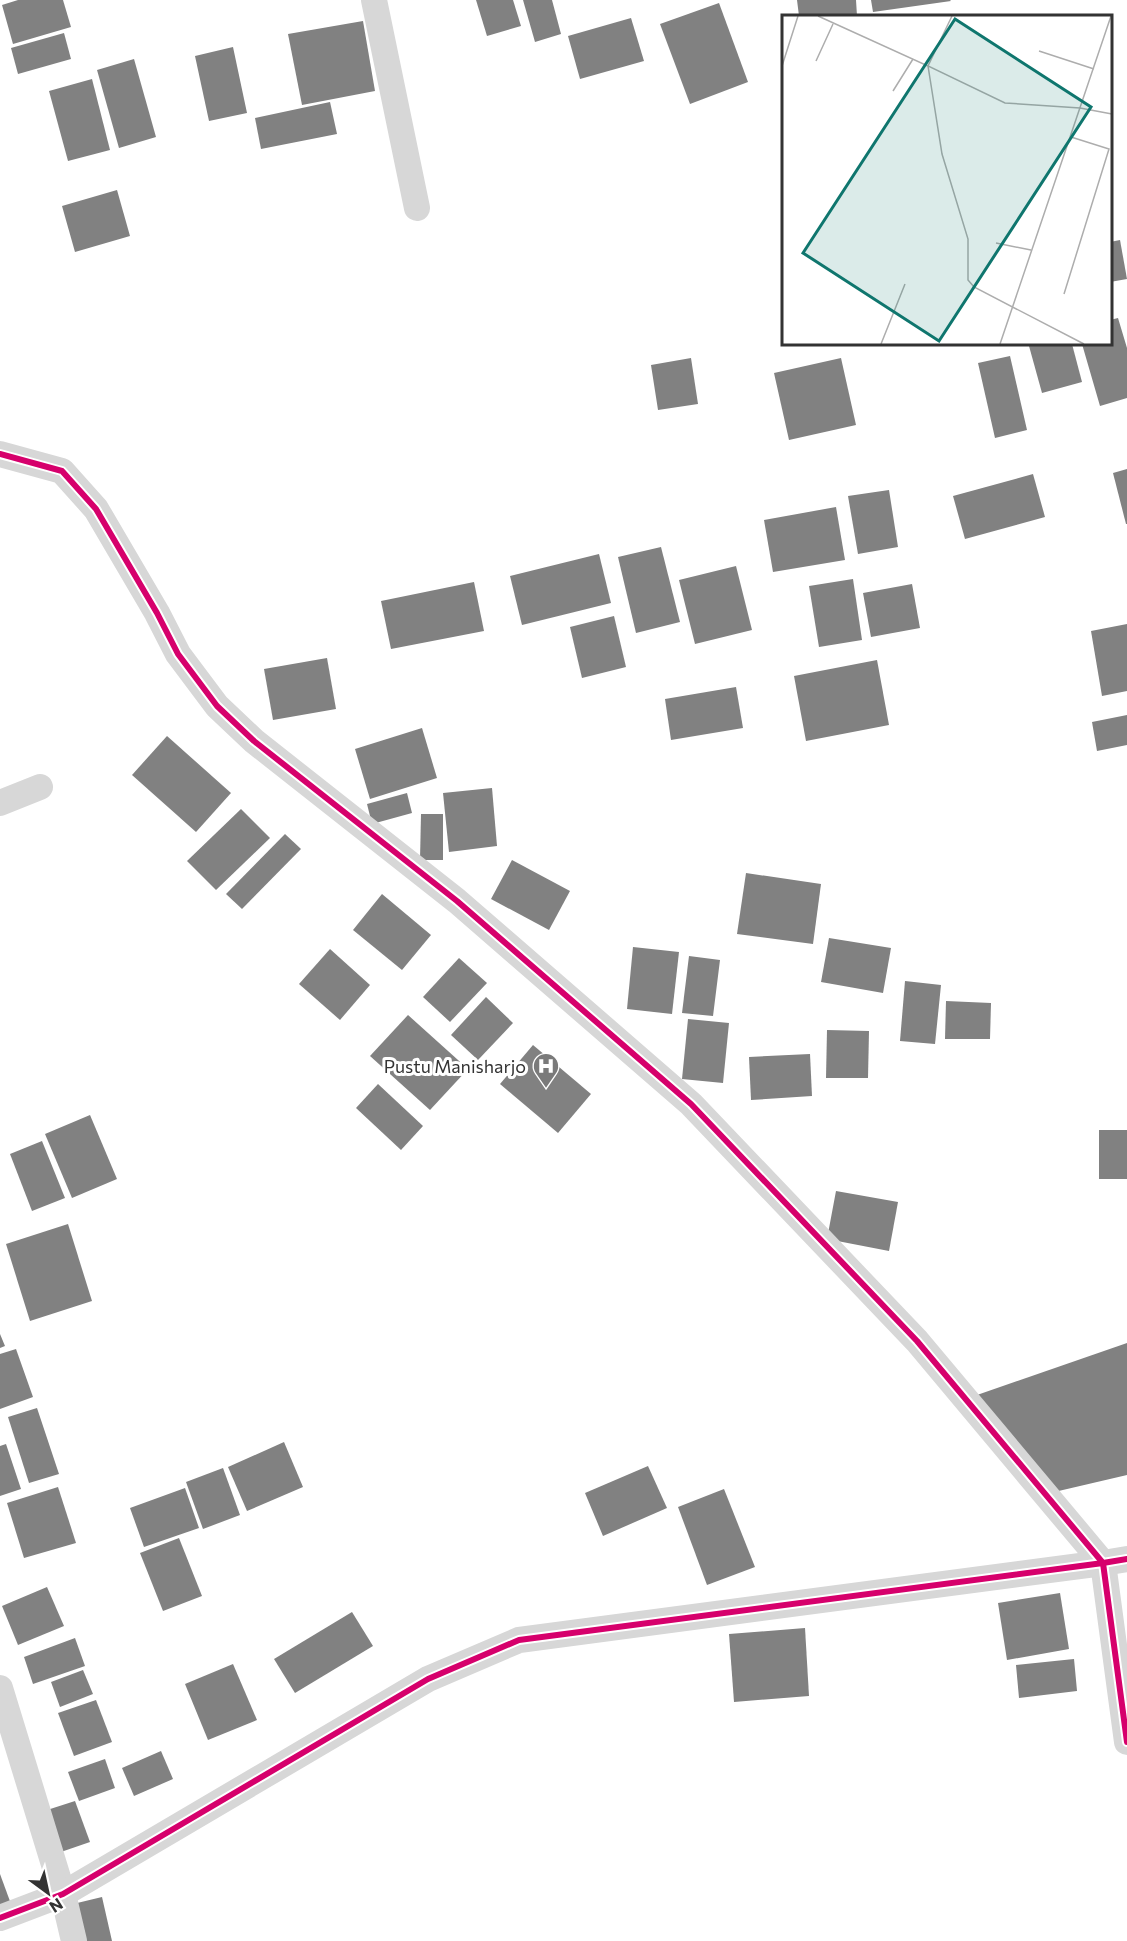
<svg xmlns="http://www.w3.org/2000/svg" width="1127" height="1941" font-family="Commissioner,sans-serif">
	<rect width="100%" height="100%" fill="#fff"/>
	<g fill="#818181">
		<path d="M18 0H63L71 27 13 44 2 5Z"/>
		<path d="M476 0H513L521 26 487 36Z"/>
		<path d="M523 0H552L561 34 535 42Z"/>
		<path d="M797 0H856L857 16H799Z"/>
		<path d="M871 0H950L951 1 873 12Z"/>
		<path d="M719 3 748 82 690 104 660 24Z"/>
		<path d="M631 18 644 61 580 79 568 36Z"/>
		<path d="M363 21 375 91 302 105 288 34Z"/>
		<path d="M64 33 71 59 18 74 11 48Z"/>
		<path d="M233 47 247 113 209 121 195 56Z"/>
		<path d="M134 59 156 137 119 148 97 70Z"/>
		<path d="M92 79 110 150 68 161 49 91Z"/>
		<path d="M330 102 337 134 261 149 255 118Z"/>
		<path d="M117 190 130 236 75 252 62 206Z"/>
		<path d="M1120 240 1127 279 1110 282V242Z"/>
		<path d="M1118 318 1127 348V398L1100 406 1082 344H1110V320Z"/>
		<path d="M1038 344H1072L1082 382 1042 393 1029 346Z"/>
		<path d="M1010 356 1027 430 995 438 978 363Z"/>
		<path d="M691 358 698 404 658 410 651 365Z"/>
		<path d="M841 358 856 425 789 440 774 373Z"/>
		<path d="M1127 469V524H1126L1113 473Z"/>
		<path d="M1033 474 1045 517 965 539 953 496Z"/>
		<path d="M889 490 898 547 858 554 848 496Z"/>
		<path d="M836 507 845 560 773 572 764 520Z"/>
		<path d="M661 547 680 622 636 633 618 557Z"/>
		<path d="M599 554 611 603 522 625 510 576Z"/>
		<path d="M736 566 752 630 695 644 679 580Z"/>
		<path d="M853 579 862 640 819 647 809 586Z"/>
		<path d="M474 582 484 631 391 649 381 601Z"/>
		<path d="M912 584 920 628 871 637 863 593Z"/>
		<path d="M614 616 626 667 582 678 570 627Z"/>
		<path d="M1127 624V691L1102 696 1091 631Z"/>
		<path d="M327 658 336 709 273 720 264 669Z"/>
		<path d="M877 660 889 725 806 741 794 676Z"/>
		<path d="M736 687 743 728 671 740 665 699Z"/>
		<path d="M1127 715V745L1097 751 1092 722Z"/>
		<path d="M422 728 437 778 370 799 355 749Z"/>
		<path d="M167 736 231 793 196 832 132 775Z"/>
		<path d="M492 788 497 846 449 852 443 793Z"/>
		<path d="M407 793 412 813 372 824 367 804Z"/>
		<path d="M241 809 270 838 216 890 187 861Z"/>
		<path d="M421 814H443V860H420Z"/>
		<path d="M285 834 301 849 242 909 226 894Z"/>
		<path d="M512 860 570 891 549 930 491 899Z"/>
		<path d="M746 873 821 884 813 944 737 934Z"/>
		<path d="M382 894 431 935 402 970 353 930Z"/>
		<path d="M829 938 891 948 883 993 821 982Z"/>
		<path d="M633 947 679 952 672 1014 627 1009Z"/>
		<path d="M330 949 370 985 340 1020 299 984Z"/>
		<path d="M689 956 720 960 713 1016 682 1013Z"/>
		<path d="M459 958 487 983 450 1022 423 997Z"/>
		<path d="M905 981 941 985 935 1044 900 1041Z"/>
		<path d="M486 997 513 1023 478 1060 451 1035Z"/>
		<path d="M946 1001 991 1003 990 1039H945Z"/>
		<path d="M408 1015 468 1069 430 1110 370 1056Z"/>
		<path d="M688 1019 729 1023 723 1083 682 1079Z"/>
		<path d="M827 1030 869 1031 868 1078H826Z"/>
		<path d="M533 1045 591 1094 558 1133 500 1084Z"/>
		<path d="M810 1054 812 1096 751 1100 749 1057Z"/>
		<path d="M378 1084 423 1126 401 1150 356 1108Z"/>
		<path d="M90 1115 117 1179 72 1198 45 1134Z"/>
		<rect x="1099" y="1130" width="28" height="49"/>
		<path d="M42 1141 65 1198 32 1211 10 1154Z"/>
		<path d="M836 1191 898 1202 889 1251 827 1239Z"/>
		<path d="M68 1224 92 1301 30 1321 6 1244Z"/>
		<path d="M0 1334 5 1346 0 1348Z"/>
		<path d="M1127 1343V1475L1050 1493 977 1395Z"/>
		<path d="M16 1349 33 1397 0 1409V1354Z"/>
		<path d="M37 1408 59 1474 29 1483 8 1417Z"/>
		<path d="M284 1442 303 1487 247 1511 228 1467Z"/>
		<path d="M6 1444 21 1489 0 1496V1446Z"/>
		<path d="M648 1466 667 1508 603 1536 585 1493Z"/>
		<path d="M223 1468 240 1515 203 1529 186 1482Z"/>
		<path d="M58 1487 76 1543 24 1558 7 1503Z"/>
		<path d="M185 1488 199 1528 144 1547 130 1508Z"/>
		<path d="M724 1489 755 1567 707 1585 678 1507Z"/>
		<path d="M179 1538 202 1596 163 1611 140 1553Z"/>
		<path d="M47 1587 64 1626 18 1645 2 1606Z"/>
		<path d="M1060 1593 1069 1649 1007 1660 998 1603Z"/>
		<path d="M352 1612 373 1646 295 1693 274 1659Z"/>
		<path d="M805 1628 809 1696 734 1702 729 1634Z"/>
		<path d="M75 1638 85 1666 33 1684 24 1657Z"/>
		<path d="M1074 1659 1077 1691 1019 1698 1016 1665Z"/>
		<path d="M233 1664 257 1720 208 1740 185 1684Z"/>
		<path d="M83 1670 93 1694 60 1707 51 1682Z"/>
		<path d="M96 1700 112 1742 74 1756 58 1713Z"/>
		<path d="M161 1751 173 1779 134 1796 122 1768Z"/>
		<path d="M105 1759 115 1788 79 1801 68 1772Z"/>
		<path d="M75 1801 90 1842 58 1853 44 1811Z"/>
		<path d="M0 1874 11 1904 0 1908Z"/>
		<path d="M102 1897 112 1941H82L73 1904Z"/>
	</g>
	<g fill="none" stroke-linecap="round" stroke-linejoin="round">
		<g stroke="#d7d7d7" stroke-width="26">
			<path d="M374 0 417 208"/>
			<path d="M0 454 62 471 96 509 157 613 178 654 217 706 254 741 457 901 691 1104 917 1341 1103 1563 1127 1559"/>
			<path d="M0 803 40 787"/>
			<path d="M0 1688 63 1894 74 1941"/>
			<path d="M0 1918 63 1894 428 1679 519 1640 1103 1563 1127 1742"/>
		</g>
		<g stroke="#fff" stroke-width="10">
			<g id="cycleway">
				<path d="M0 454 62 471 96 509 157 613 178 654 217 706 254 741 457 901 691 1104 917 1341 1103 1563 1127 1559"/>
				<path d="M0 1918 63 1894 428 1679 519 1640 1103 1563 1127 1742"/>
			</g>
		</g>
		<use href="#cycleway" stroke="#d6006c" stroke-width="6"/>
	</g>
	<defs>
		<g id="hospital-pin" transform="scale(1.35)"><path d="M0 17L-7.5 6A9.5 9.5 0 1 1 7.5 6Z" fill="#7a7a7a" stroke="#fff"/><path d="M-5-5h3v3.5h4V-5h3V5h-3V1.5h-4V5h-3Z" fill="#fff"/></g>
	</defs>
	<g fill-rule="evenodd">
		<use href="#hospital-pin" x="546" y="1066"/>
	</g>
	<g text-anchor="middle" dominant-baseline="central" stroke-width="6" stroke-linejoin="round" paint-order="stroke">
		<g font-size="18" fill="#333" stroke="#fff" text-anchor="end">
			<text x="526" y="1066">Pustu Manisharjo</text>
		</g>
	</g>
	<g transform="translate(782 15)">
		<rect width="330" height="330" fill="#fff"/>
		<path fill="none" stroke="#adadad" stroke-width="1.5" d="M36 1 146 51 160 139 186 224V265L192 272 302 329M170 1 146 51 223 88 298 93 330 99M257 36 312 54M34 46 51 9M0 51 16 1M111 76 131 44M214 228 249 235M282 279 327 134 289 122M99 329 123 269M218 329 329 1"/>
		<path fill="#0f766e" fill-opacity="0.15" stroke="#0f766e" stroke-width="3" d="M173 4 309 92 157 326 21 238Z"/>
		<rect width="330" height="330" fill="none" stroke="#333" stroke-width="3"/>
	</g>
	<g transform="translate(48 1893) rotate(147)" stroke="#ffffff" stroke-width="4.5" paint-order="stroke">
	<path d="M0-4.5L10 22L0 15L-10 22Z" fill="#333333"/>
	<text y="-9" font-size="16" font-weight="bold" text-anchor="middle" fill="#333333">N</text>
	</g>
</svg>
